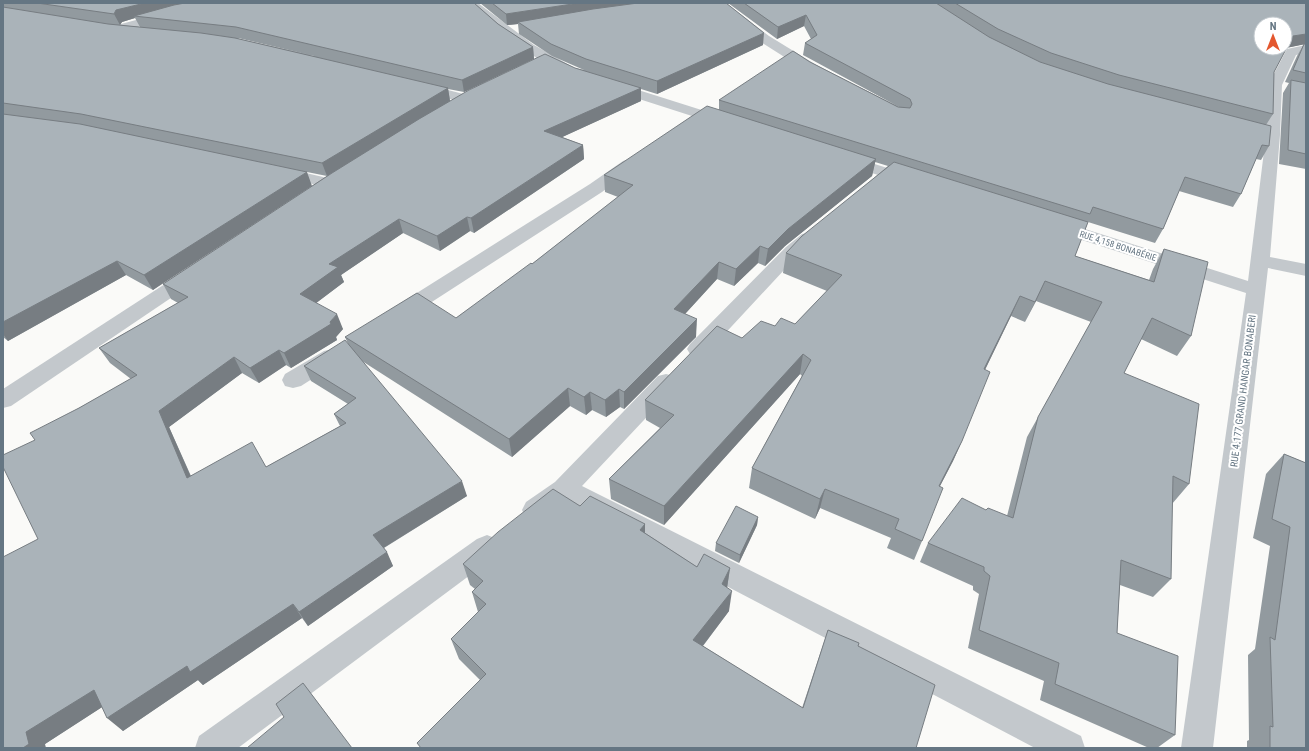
<svg xmlns="http://www.w3.org/2000/svg" width="1309" height="751" font-family="'Roboto Condensed',sans-serif">
	<rect width="100%" height="100%" fill="#fafaf8"/>
	<g fill="none" stroke-linecap="round" stroke-linejoin="round">
		<g fill="#c3c8cc" fill-rule="evenodd">
			<path d="M208 3H232L230 5 179 15 114 34 110 33 108 30 110 27 173 10Z"/>
			<path d="M465 3H478L534 45 573 67 575 70 573 73H563L538 59 502 33Z"/>
			<path d="M713 3H726L769 36 818 66 820 69 818 72H808L761 42Z"/>
			<path d="M1306 45V53L1296 55 1282 85 1280 135 1270 257 1306 264V276L1268 268 1213 748H1181L1246 293 1048 229 1045 225 1048 221 1054 220 1060 221 1248 281 1266 135 1268 85 1287 49Z"/>
			<path d="M613 82 730 119 732 122 730 125 725 126 720 125 608 89 606 86 608 83Z"/>
			<path d="M421 83 471 96 473 99 471 102 466 103 416 90 414 87 416 84Z"/>
			<path d="M846 155 916 177 918 180 916 183 910 185 840 163 838 160 840 157Z"/>
			<path d="M629 159 635 161 637 164 635 167 602 192 407 318 400 320 393 318 390 313 393 308 590 184 623 161Z"/>
			<path d="M280 167 336 180 338 183 336 186 330 188 274 175 272 172 274 169Z"/>
			<path d="M808 233 814 234 817 238 798 255 706 354 698 356 690 354 687 349 690 344 786 247 802 234Z"/>
			<path d="M192 269 199 271 202 275 199 279 11 406 3 408V389L185 271Z"/>
			<path d="M332 349 340 351 343 356 340 361 301 386 293 388 285 386 282 380 285 374 324 351Z"/>
			<path d="M666 374 674 376 677 382 674 388 582 486 1081 736 1085 748H1035L566 502 544 518 535 521 526 518 522 510 526 502 555 482 658 376Z"/>
			<path d="M487 535 497 539 500 547 497 555 238 748H195L199 736 477 539Z"/>
		</g>
	</g>
	<g fill="#929a9f" fill-rule="evenodd">
		<path d="M3 3H474L498 24 533 47 534 59 464 92 448 89 450 101 575 68 584 70 552 56 519 34 518 24 507 25 480 3H726L763 45 657 94 641 89V101L562 137 583 145 584 159 474 233 470 231 440 251 403 233 341 275 344 282 316 303 343 329 336 337 337 340 291 368 286 365 259 383 242 373 169 427 191 476 266 467 340 426 334 414 348 404 311 381 304 366 348 344 345 337 456 318 532 264 618 197 605 192 604 175 719 110V100L810 62 899 107 803 55 805 43 811 39 804 26 777 39 728 3H1306V169L1279 164 1283 93 1289 83 1285 82 1297 56 1304 44 1286 48 1274 72 1273 114 1266 125 1269 146 1261 160 1256 159 1241 194 1233 207 1179 191 1163 229 1155 243 1088 222 1075 256 1149 280 1153 269 1164 249 1191 336 1177 356 1141 339 1124 373 1189 484 1172 504 1171 579 1153 597 1120 585 1117 633 1175 735 1157 748H1149L1040 700 1044 681 968 648 979 594 973 590V586L920 562 928 543 986 510 1007 516 1027 437 1091 322 1036 301 1025 322 1011 316 985 370 962 441 953 461 940 486 922 541 914 560 887 548 891 538 820 508 815 519 749 488 752 468 802 376 800 374 664 525 611 499 609 479 660 428 646 420 645 400 742 338 775 326 795 324 827 291 783 273 786 253 888 166 875 162 872 176 785 246 765 266 758 263 734 286 717 279 685 314 696 337 624 409 620 407 606 417 592 410 586 415 570 406 512 457 362 361 467 496 384 548 393 566 308 626 302 618 203 685 198 680 123 731 102 707 45 744 3 748 38 539 35 440 79 408 131 379 110 363 99 348 178 303 171 299 163 284 327 176 307 172 153 290 126 275 8 341 3 337ZM135 18 140 27 120 25 122 22ZM238 38 240 39 314 56Z"/>
		<path d="M1284 454 1306 463V748H1247V741L1249 740 1248 655 1255 649 1270 546 1253 538 1266 474Z"/>
		<path d="M580 506 645 524V533L697 567 730 568 727 588 729 611 703 646 802 708 828 630 858 646 916 748 480 680 459 659 451 639 478 612 472 592 475 589 470 585 463 564Z"/>
		<path d="M758 517 757 525 739 563 715 551 716 543Z"/>
	</g>
	<g fill="#777d82">
		<path d="M145 3H200L134 16 135 18 122 22 120 25 114 14 116 10Z"/>
		<path d="M579 3H652L518 22V24L507 25 506 14Z"/>
		<path d="M806 15 804 26 777 39 778 27Z"/>
		<path d="M764 33 763 45 657 94V81Z"/>
		<path d="M1306 34V44L1286 48 1293 36Z"/>
		<path d="M533 47 534 59 464 92 462 80Z"/>
		<path d="M448 88 450 101 327 176 322 163Z"/>
		<path d="M641 88V101L545 145 544 131Z"/>
		<path d="M583 145 584 159 474 233 471 218Z"/>
		<path d="M876 159 872 176 785 246 765 266 768 249 788 229Z"/>
		<path d="M307 172 312 186 153 290 144 275Z"/>
		<path d="M467 217 470 231 440 251 437 236Z"/>
		<path d="M399 219 403 233 341 275 344 282 307 310 300 294 329 264Z"/>
		<path d="M760 246 758 263 734 286 736 269Z"/>
		<path d="M117 261 126 275 8 341 3 334V322Z"/>
		<path d="M719 262 717 279 674 326V309Z"/>
		<path d="M1045 281 1036 301 1025 322 1035 302Z"/>
		<path d="M1020 296 1011 316 975 390 984 369Z"/>
		<path d="M337 314 343 329 336 337 337 340 291 368 284 353 330 322Z"/>
		<path d="M697 319 696 337 624 409V392Z"/>
		<path d="M279 350 286 365 259 383 250 368Z"/>
		<path d="M803 354 800 374 664 525V506Z"/>
		<path d="M234 357 242 373 169 427 198 493 187 478 159 411Z"/>
		<path d="M568 388 570 406 512 457 509 439Z"/>
		<path d="M619 389 620 407 606 417 605 400Z"/>
		<path d="M590 392 592 410 586 415 584 397Z"/>
		<path d="M962 441 953 461 930 505 939 486Z"/>
		<path d="M462 481 467 496 380 550 373 535Z"/>
		<path d="M825 489 820 508 815 519 820 499Z"/>
		<path d="M758 517 757 525 739 563 740 555Z"/>
		<path d="M645 524V545L640 530Z"/>
		<path d="M387 552 393 566 308 626 299 612Z"/>
		<path d="M730 568 727 588 722 584Z"/>
		<path d="M732 591 729 611 692 660 693 640Z"/>
		<path d="M293 604 302 618 203 685 198 680 123 731 107 718 187 666Z"/>
		<path d="M303 683 317 702 352 748Z"/>
		<path d="M94 690 110 702 45 744 46 748H23L26 732Z"/>
	</g>
	<g fill="#aab3b9" stroke="#777d82" fill-rule="evenodd">
		<path d="M37 3H145L116 10 114 14Z"/>
		<path d="M185 3H474L498 24 533 47 462 80 236 27 134 16 174 5Z"/>
		<path d="M492 3H579L506 14Z"/>
		<path d="M638 3H726L764 33 657 81 586 59 551 44 518 22 593 9Z"/>
		<path d="M744 3H936L989 37 1040 62 1108 84 1271 126 1269 146 1262 145 1241 194 1185 177 1163 229 1093 207 1090 214 719 100 793 51 810 62 898 107 910 108 912 104 910 99 805 43 817 35 806 15 778 27Z"/>
		<path d="M955 3H1306V34L1293 36 1274 72 1273 114 1119 75 1051 53 998 29ZM1261 24H1285V48H1261Z"/>
		<path d="M3 7 108 24 201 33 235 38 448 88 322 163 81 114 3 103Z"/>
		<path d="M1304 44H1306V73L1293 70Z"/>
		<path d="M545 54 575 68 641 88 544 131 583 145 471 218 467 217 437 236 399 219 329 264 338 267 300 294 337 314 330 322 331 324 284 353 279 350 250 368 234 357 159 411 187 478 252 442 266 467 346 423 334 414 356 398 304 366 345 340 462 481 373 535 387 552 299 612 293 604 190 672 187 666 107 718 94 690 26 732 29 744 23 748H3V557L38 539 3 467V455L35 440 30 433 79 408 137 375 99 348 188 297 163 284 332 173 419 119 469 90Z"/>
		<path d="M1291 80 1306 83V154L1288 150Z"/>
		<path d="M707 106 876 159 788 229 768 249 760 246 736 269 719 262 674 309 697 319 624 392 619 389 605 400 590 392 584 397 568 388 509 439 345 337 417 293 456 318 531 263 532 264 633 185 604 175Z"/>
		<path d="M3 114 80 124 307 172 144 275 117 261 3 322Z"/>
		<path d="M894 162 1088 222 1075 256 1154 282 1164 249 1208 262 1191 336 1152 318 1124 373 1199 404 1189 484 1173 476 1171 579 1121 560 1117 633 1178 656 1175 735 1055 684 1059 663 979 630 990 576 984 571V567L928 543 962 498 986 510 988 508 1013 518 1038 417 1102 302 1045 281 1035 302 1020 296 984 369 990 372 962 441 939 486 943 488 922 541 895 529 899 519 825 489 820 499 752 468 811 360 803 354 664 506 609 479 674 415 645 400 717 326 742 338 761 321 775 326 781 318 795 324 842 275 786 253 802 236Z"/>
		<path d="M1284 454 1306 463V748H1270V726L1273 727 1270 637 1275 640 1290 527 1272 519Z"/>
		<path d="M553 489 580 506 590 496 645 524 640 530 697 567 704 554 730 568 722 584 732 591 693 640 803 708 828 630 859 643 858 646 935 685 916 748H421L417 743 486 674 451 639 486 604 472 592 483 581 463 564 498 532Z"/>
		<path d="M736 506 758 517 740 555 716 543Z"/>
		<path d="M303 683 352 748H247L284 717 276 704Z"/>
	</g>
	<g text-anchor="middle" dominant-baseline="central" stroke-width="4" stroke-linejoin="round" paint-order="stroke">
		<g font-size="9" fill="#657683" stroke="#fff">
			<text transform="translate(1118 246) rotate(18)">RUE 4,158 BONABÉRIE</text>
		</g>
		<g font-size="10" fill="#657683" stroke="#fff">
			<text transform="translate(1243 391) rotate(-83)">RUE 4.177 GRAND HANGAR BONABERI</text>
		</g>
	</g>
	<rect width="1309" height="751" fill="none" stroke="#657683" stroke-width="8"/>
	<g transform="translate(1273 36)"><circle r="19" fill="#ffffff" stroke="#c1c8cd"/>
	<path d="M0-3L7 15L0 10L-7 15Z" fill="#e4572e"/>
	<text y="-6" font-size="11" font-weight="bold" text-anchor="middle" fill="#657683">N</text>
	</g>
</svg>
